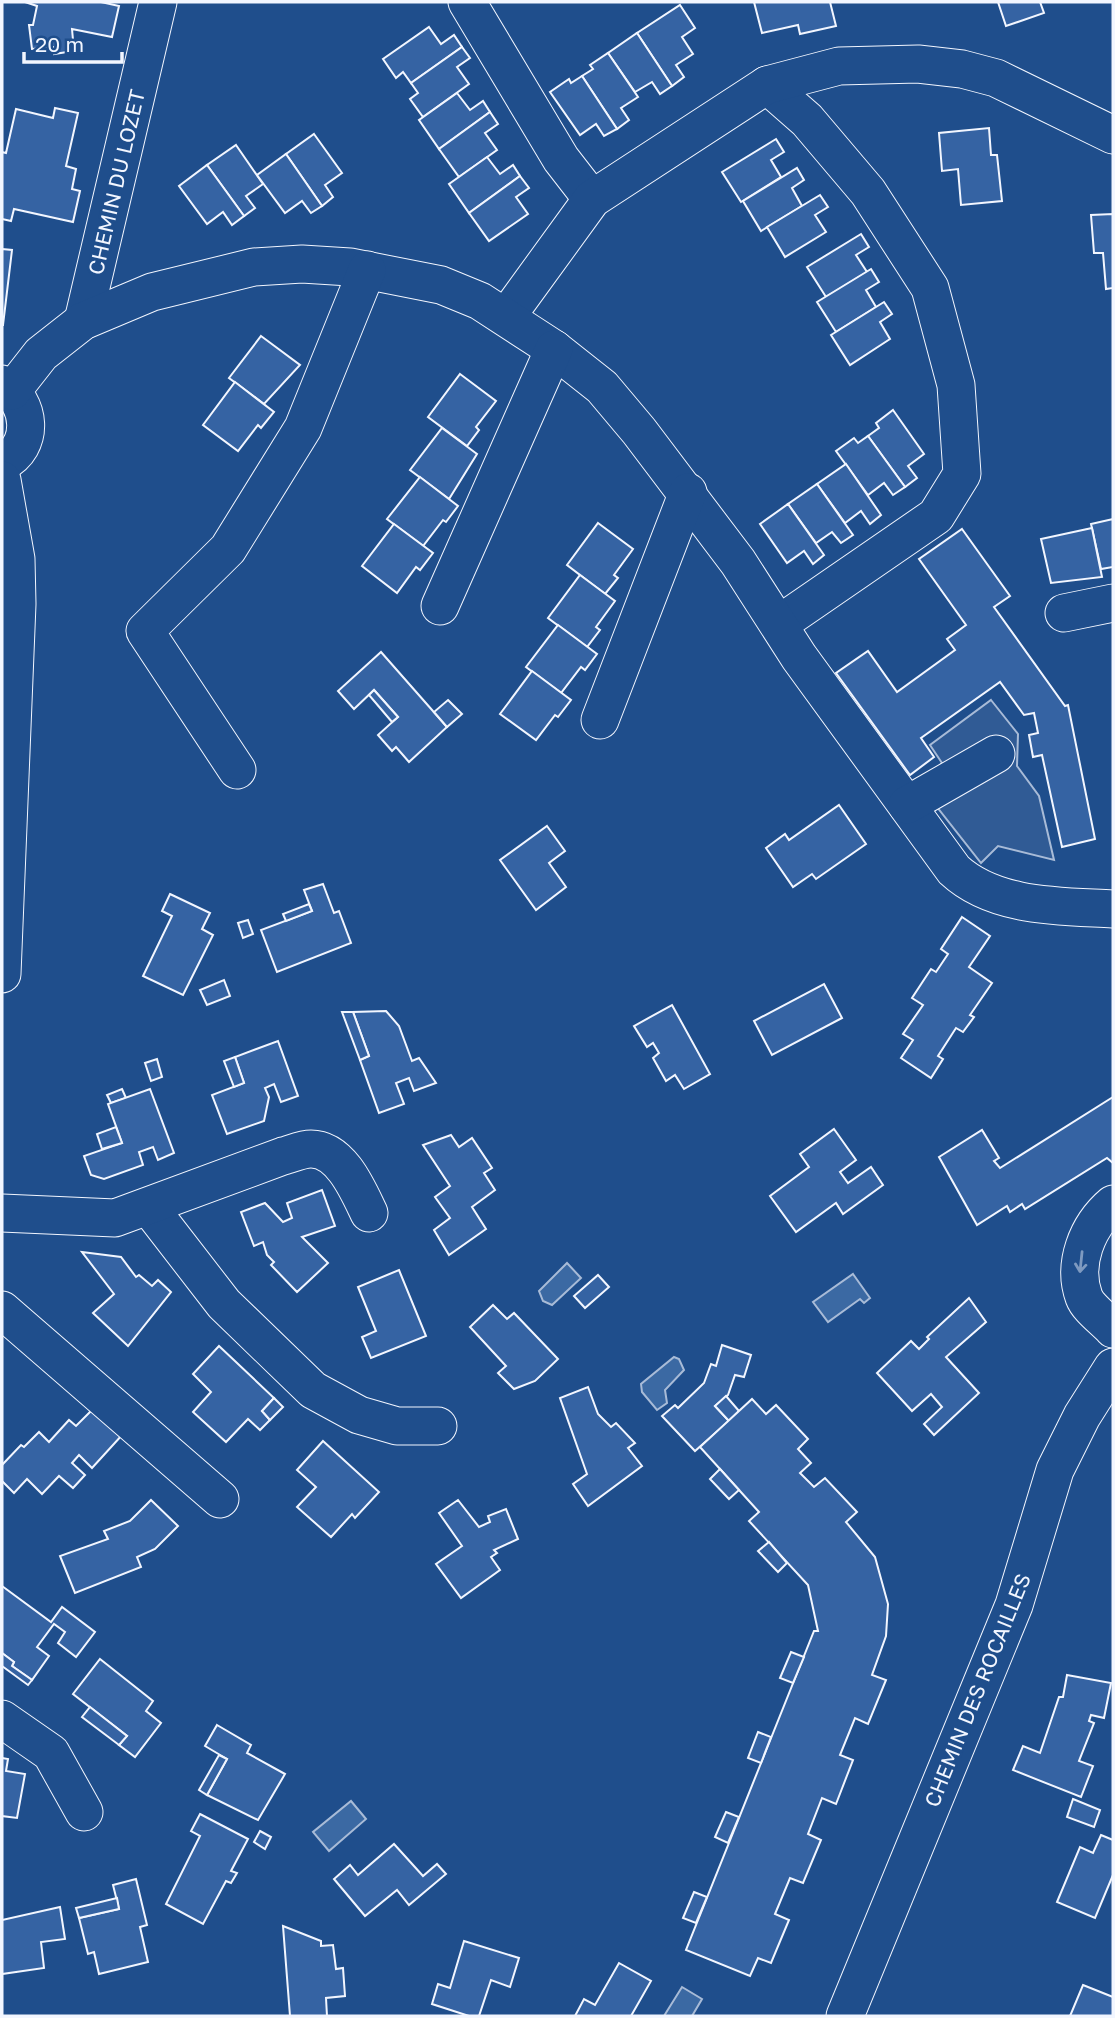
<svg xmlns="http://www.w3.org/2000/svg" width="1115" height="2018" font-family="'Golos Text',sans-serif">
	<rect width="100%" height="100%" fill="#1f4e8c"/>
	<path fill="#305b95" stroke="#a8bbd7" stroke-width="2" d="M991 700 1018 734 1017 766 1039 796 1054 860 998 846 981 863 937 807 926 779 942 763 930 745Z"/>
	<g fill="#3b69a3" stroke="#a8bbd7" stroke-width="2">
		<path d="M567 1263 581 1278 552 1305 543 1301 539 1291Z"/>
		<path d="M853 1274 870 1298 864 1303 860 1299 828 1322 813 1302Z"/>
		<path d="M674 1357 679 1359 684 1370 665 1390 667 1403 657 1410 642 1392 641 1384Z"/>
		<path d="M351 1801 366 1819 329 1851 313 1832Z"/>
		<path d="M682 1987 702 1999 692 2016H664Z"/>
	</g>
	<g fill="#3563a3" stroke="#f2f6ff" stroke-width="2">
		<path d="M25 2H101L119 6 112 37 72 29 74 51 54 54 53 47 32 49 29 25H33L37 6Z"/>
		<path d="M754 2H830L836 26 800 34 798 25 762 33Z"/>
		<path d="M998 2H1040L1044 13 1006 26Z"/>
		<path d="M680 5 695 28 682 37 693 54 676 65 684 77 672 86 637 33Z"/>
		<path d="M429 27 441 44 454 35 462 47 411 83 403 72 396 78 383 59Z"/>
		<path d="M637 33 672 86 660 94 652 82 635 92 608 53Z"/>
		<path d="M462 47 470 58 457 67 469 84 423 117 410 99 418 93 411 83Z"/>
		<path d="M608 53 638 97 621 108 629 120 617 129 582 76 593 69 590 65Z"/>
		<path d="M582 76 617 129 604 136 596 124 580 135 550 92 569 79 571 83Z"/>
		<path d="M457 93 470 110 483 101 490 112 439 149 419 120Z"/>
		<path d="M55 108 78 113 66 166 76 169 72 189 80 191 73 222 14 209 11 221 2 219V152L6 153 16 109 53 118Z"/>
		<path d="M490 112 498 124 485 133 497 150 459 177 439 149Z"/>
		<path d="M989 128 991 155H997L1002 201 961 205 958 169 942 171 939 133Z"/>
		<path d="M314 134 342 173 325 185 333 197 322 206 286 154Z"/>
		<path d="M776 139 784 152 771 160 781 177 741 202 722 172Z"/>
		<path d="M236 145 263 184 246 196 255 208 244 216 207 165Z"/>
		<path d="M286 154 322 206 311 213 302 201 285 213 257 175Z"/>
		<path d="M487 157 500 174 513 165 520 176 469 213 449 184Z"/>
		<path d="M207 165 244 216 232 225 223 212 207 224 179 186Z"/>
		<path d="M797 168 804 180 792 188 802 206 761 231 743 201Z"/>
		<path d="M520 176 529 188 516 197 528 214 489 241 469 213Z"/>
		<path d="M820 195 828 207 815 215 826 232 785 257 767 227Z"/>
		<path d="M1113 214V288L1106 289 1103 253H1094L1091 215Z"/>
		<path d="M861 234 869 247 856 255 867 272 826 297 807 267Z"/>
		<path d="M2 249 12 250 3 325H2Z"/>
		<path d="M871 269 879 282 866 290 876 307 836 332 817 302Z"/>
		<path d="M884 302 892 314 880 322 890 339 850 365 831 335Z"/>
		<path d="M261 336 300 365 264 404 229 378Z"/>
		<path d="M460 374 496 401 476 427 479 430 467 446 428 417Z"/>
		<path d="M235 382 274 412 261 428 258 425 238 451 203 425Z"/>
		<path d="M893 410 924 454 908 466 917 478 905 487 868 436 879 428 876 423Z"/>
		<path d="M442 428 477 454 449 499 410 470Z"/>
		<path d="M868 436 905 487 893 495 884 483 868 495 836 451 854 438 858 443Z"/>
		<path d="M846 464 881 515 870 524 861 511 845 523 817 484Z"/>
		<path d="M420 477 458 506 446 522 443 520 423 546 387 519Z"/>
		<path d="M817 484 853 535 841 543 832 532 816 543 788 504Z"/>
		<path d="M788 504 824 555 813 564 804 551 787 563 760 524Z"/>
		<path d="M1113 519V567L1101 569 1091 524Z"/>
		<path d="M598 523 633 549 614 575 618 578 605 594 567 565Z"/>
		<path d="M394 524 433 553 420 570 416 567 397 593 362 566Z"/>
		<path d="M1092 528 1102 577 1051 583 1041 539Z"/>
		<path d="M962 529 1010 596 994 607 1065 706 1068 705 1095 839 1062 847 1042 755 1033 757 1029 735 1038 733 1034 713 1024 715 1000 682 921 738 934 757 910 775 836 673 868 651 897 692 955 650 947 639 966 625 919 559Z"/>
		<path d="M580 575 615 601 596 627 600 630 587 647 548 618Z"/>
		<path d="M558 625 597 654 585 670 581 667 561 693 526 667Z"/>
		<path d="M381 652 447 727 409 762 396 747 392 751 378 735 398 717 374 690 354 709 338 691Z"/>
		<path d="M532 671 571 700 558 717 555 715 536 740 500 714Z"/>
		<path d="M374 690 398 717 392 722 369 695Z"/>
		<path d="M448 700 462 714 447 727 434 712Z"/>
		<path d="M839 805 866 844 816 879 812 874 793 887 766 848 785 834 789 840Z"/>
		<path d="M547 826 565 851 549 863 566 887 536 910 500 860Z"/>
		<path d="M323 884 334 913 339 911 351 943 277 972 261 930 312 911 304 890Z"/>
		<path d="M170 894 210 913 202 929 213 935 183 995 143 976 172 916 162 911Z"/>
		<path d="M309 904 312 911 286 921 283 914Z"/>
		<path d="M962 917 990 936 969 967 992 983 970 1015 974 1017 963 1032 956 1028 938 1056 943 1059 931 1078 901 1058 913 1040 903 1034 923 1005 912 998 931 969 936 972 948 954 941 949Z"/>
		<path d="M248 920 253 934 243 938 238 923Z"/>
		<path d="M224 980 230 996 207 1005 200 990Z"/>
		<path d="M824 984 842 1018 772 1055 754 1021Z"/>
		<path d="M672 1005 710 1074 684 1089 675 1075 666 1081 653 1058 659 1053 653 1043 647 1047 634 1026Z"/>
		<path d="M386 1011 399 1026 412 1061 419 1058 436 1083 414 1091 409 1078 396 1083 404 1104 379 1113 360 1060 369 1056 353 1012Z"/>
		<path d="M342 1012H353L369 1056 360 1060Z"/>
		<path d="M278 1041 298 1096 281 1102 274 1084 265 1088 269 1097 264 1121 227 1134 212 1095 244 1083 235 1057Z"/>
		<path d="M235 1057 244 1083 234 1087 224 1061Z"/>
		<path d="M157 1059 162 1077 151 1081 145 1063Z"/>
		<path d="M122 1089 126 1098 111 1103 107 1095Z"/>
		<path d="M150 1089 174 1153 158 1160 153 1147 139 1152 143 1165 104 1179 91 1175 84 1156 122 1143 108 1104Z"/>
		<path d="M1113 1097V1163L1107 1158 1025 1209 1022 1204 1010 1212 1007 1206 977 1225 939 1157 982 1130 999 1158 994 1161 1000 1168Z"/>
		<path d="M116 1127 122 1143 102 1149 97 1134Z"/>
		<path d="M834 1129 856 1160 840 1172 848 1183 871 1167 883 1185 843 1214 836 1203 796 1232 770 1196 809 1167 800 1154Z"/>
		<path d="M451 1135 459 1147 472 1138 492 1168 484 1173 495 1190 472 1207 486 1229 449 1255 434 1230 450 1218 435 1197 450 1186 423 1145Z"/>
		<path d="M322 1190 335 1226 302 1237 328 1263 297 1292 271 1265 274 1262 267 1255 263 1242 254 1246 241 1212 265 1203 283 1222 292 1218 287 1203Z"/>
		<path d="M82 1252 121 1257 136 1277 139 1275 152 1286 158 1280 171 1292 128 1346 93 1313 114 1294Z"/>
		<path d="M399 1270 426 1336 371 1358 362 1337 376 1331 358 1287Z"/>
		<path d="M598 1275 609 1287 585 1308 574 1296Z"/>
		<path d="M969 1298 986 1322 946 1357 979 1393 934 1435 924 1424 942 1407 931 1394 912 1411 877 1373 911 1341 919 1349 929 1339 927 1337Z"/>
		<path d="M493 1305 507 1319 514 1313 558 1359 535 1381 514 1389 498 1373 506 1366 470 1327Z"/>
		<path d="M722 1345 751 1355 744 1377 735 1375 728 1395 715 1406 729 1421 695 1451 662 1416 675 1405 678 1408 704 1383 711 1364 716 1366Z"/>
		<path d="M219 1346 274 1398 262 1411 270 1420 260 1430 248 1419 226 1442 193 1412 211 1392 193 1374Z"/>
		<path d="M588 1387 598 1414 611 1427 616 1423 635 1443 628 1448 642 1466 588 1506 573 1484 587 1474 560 1398Z"/>
		<path d="M726 1396 739 1411 729 1421 715 1406Z"/>
		<path d="M274 1398 283 1407 270 1420 262 1411Z"/>
		<path d="M752 1399 766 1414 776 1405 808 1439 798 1449 811 1463 800 1473 814 1487 825 1478 857 1512 846 1522 875 1557 888 1604 886 1636 872 1675 886 1680 868 1724 855 1718 840 1755 853 1760 836 1804 822 1798 808 1834 821 1840 803 1883 790 1878 775 1914 789 1920 771 1963 758 1958 750 1976 686 1950 814 1631H818L808 1585 749 1521 759 1512 700 1447Z"/>
		<path d="M95 1407 123 1434 92 1468 79 1455 72 1463 85 1475 73 1488 59 1476 42 1494 27 1479 14 1493 2 1481V1465L21 1445 24 1447 39 1432 49 1442 69 1420 76 1426Z"/>
		<path d="M323 1441 379 1492 355 1518 352 1514 331 1537 297 1507 316 1487 297 1470Z"/>
		<path d="M720 1469 739 1490 729 1499 710 1479Z"/>
		<path d="M151 1500 178 1526 155 1549 137 1557 141 1567 75 1593 60 1556 108 1539 104 1531 130 1521Z"/>
		<path d="M458 1500 479 1527 490 1522 488 1516 506 1509 518 1539 494 1550 497 1553 491 1557 500 1570 461 1598 436 1564 462 1546 439 1513Z"/>
		<path d="M769 1542 787 1563 778 1572 758 1551Z"/>
		<path d="M2 1586 51 1622 62 1607 95 1632 76 1657 58 1643 65 1632 54 1624 37 1647 49 1656 32 1680 12 1666 14 1662 2 1653Z"/>
		<path d="M791 1652 804 1657 793 1683 780 1678Z"/>
		<path d="M2 1653 14 1662 12 1666 32 1680 28 1685 2 1666Z"/>
		<path d="M100 1659 153 1701 146 1711 161 1723 135 1757 119 1745 127 1736 73 1694Z"/>
		<path d="M1067 1675 1111 1683 1104 1718 1091 1715 1089 1721 1094 1723 1079 1761 1093 1766 1081 1797 1013 1770 1023 1746 1040 1753 1059 1697H1063Z"/>
		<path d="M90 1707 127 1736 119 1745 82 1717Z"/>
		<path d="M217 1725 251 1745 247 1753 285 1774 258 1820 207 1795 227 1759 205 1746Z"/>
		<path d="M758 1732 771 1737 761 1763 748 1758Z"/>
		<path d="M219 1755 227 1759 207 1795 199 1790Z"/>
		<path d="M2 1758 8 1759 6 1771 25 1774 17 1818 2 1816Z"/>
		<path d="M1073 1799 1100 1810 1094 1827 1067 1817Z"/>
		<path d="M726 1812 739 1817 728 1843 715 1837Z"/>
		<path d="M200 1814 248 1839 231 1871 237 1873 231 1883 226 1881 203 1924 166 1904 200 1836 191 1831Z"/>
		<path d="M260 1831 271 1837 265 1849 254 1842Z"/>
		<path d="M1101 1835 1113 1840V1875L1095 1918 1057 1902 1080 1847 1093 1853Z"/>
		<path d="M394 1844 423 1876 437 1864 446 1874 409 1905 397 1890 365 1916 334 1879 350 1865 358 1875Z"/>
		<path d="M136 1879 147 1925 140 1927 148 1962 99 1974 94 1952 88 1954 79 1918 119 1909 113 1885Z"/>
		<path d="M694 1892 707 1897 696 1923 683 1918Z"/>
		<path d="M117 1898 119 1909 79 1918 76 1908Z"/>
		<path d="M60 1907 65 1939 41 1942 44 1968 2 1974V1920Z"/>
		<path d="M283 1926 321 1941V1946L333 1945 336 1969 343 1968 345 1996 326 1998 327 2016H290Z"/>
		<path d="M464 1941 519 1958 510 1987 491 1980 479 2016H469L432 2004 438 1984 450 1988Z"/>
		<path d="M619 1963 651 1981 631 2016H575L584 1999 595 2005Z"/>
		<path d="M1083 1985 1113 1997V2016H1070Z"/>
	</g>
	<g fill="none" stroke-linecap="round" stroke-linejoin="round">
		<g stroke="#f2f6ff" stroke-width="39">
			<g id="minor">
				<path d="M467 2 561 159 592 199"/>
				<path d="M767 85 807 120 868 192 930 288 956 385 962 474 936 516 779 624"/>
				<path d="M509 318 515 305 592 199 767 85 839 66 918 64 962 69 996 78 1113 135"/>
				<path d="M83 321 158 2"/>
				<path d="M2 384C31 402 36 446 2 463"/>
				<path d="M12 391 41 354 83 321 152 292 254 267 302 264 350 267 441 285 480 301 554 349 602 387 639 431 738 562 799 657 954 870C995 908 1061 906 1113 909"/>
				<path d="M2 480 16 559 17 604 2 974"/>
				<path d="M440 606 554 349"/>
				<path d="M1064 613 1113 603"/>
				<path d="M600 720 688 492"/>
				<path d="M237 770 145 631 228 549 303 428 367 270"/>
				<path d="M907 805 996 754"/>
				<path d="M1113 1204C1087 1226 1072 1264 1084 1297 1088 1308 1105 1320 1113 1329"/>
				<path d="M149 1207 224 1304 313 1390 359 1415 397 1426H438"/>
				<path d="M2 1213 115 1218 283 1156C291 1154 302 1149 311 1149 341 1149 358 1190 369 1213"/>
				<path d="M2 1310 220 1499"/>
				<path d="M2 1719 51 1753 84 1812"/>
				<path d="M845 2016 1014 1605 1055 1470 1082 1416 1113 1367"/>
			</g>
		</g>
		<use href="#minor" stroke="#1f4e8c" stroke-width="37"/>
	</g>
	<defs><path id="oneway-shaft" d="M-6 0H5M1.5-3L5.5 0L1.5 3" fill="none" stroke-width="1.6" stroke-linecap="round" stroke-linejoin="round" transform="scale(1.75)"/></defs>
	<use stroke="#7e9ac0" href="#oneway-shaft" transform="translate(1081 1262) rotate(96)"/>
	<g text-anchor="middle" dominant-baseline="central" stroke-width="5" stroke-linejoin="round" paint-order="stroke">
		<g font-size="21" fill="#f2f6ff" stroke="#1f4e8c">
			<text transform="translate(116 182) rotate(-77)">CHEMIN DU LOZET</text>
			<text transform="translate(977 1690) rotate(-68)">CHEMIN DES ROCAILLES</text>
		</g>
	</g>
	<rect width="1115" height="2018" fill="none" stroke="#f2f6ff" stroke-width="7"/>
	<path d="M24 52v10h98v-10" fill="none" stroke="#f2f6ff" stroke-width="3.5"/>
	<text x="35" y="52" font-size="21" fill="#f2f6ff" stroke="#1f4e8c" stroke-width="5" paint-order="stroke">20 m</text>
</svg>
